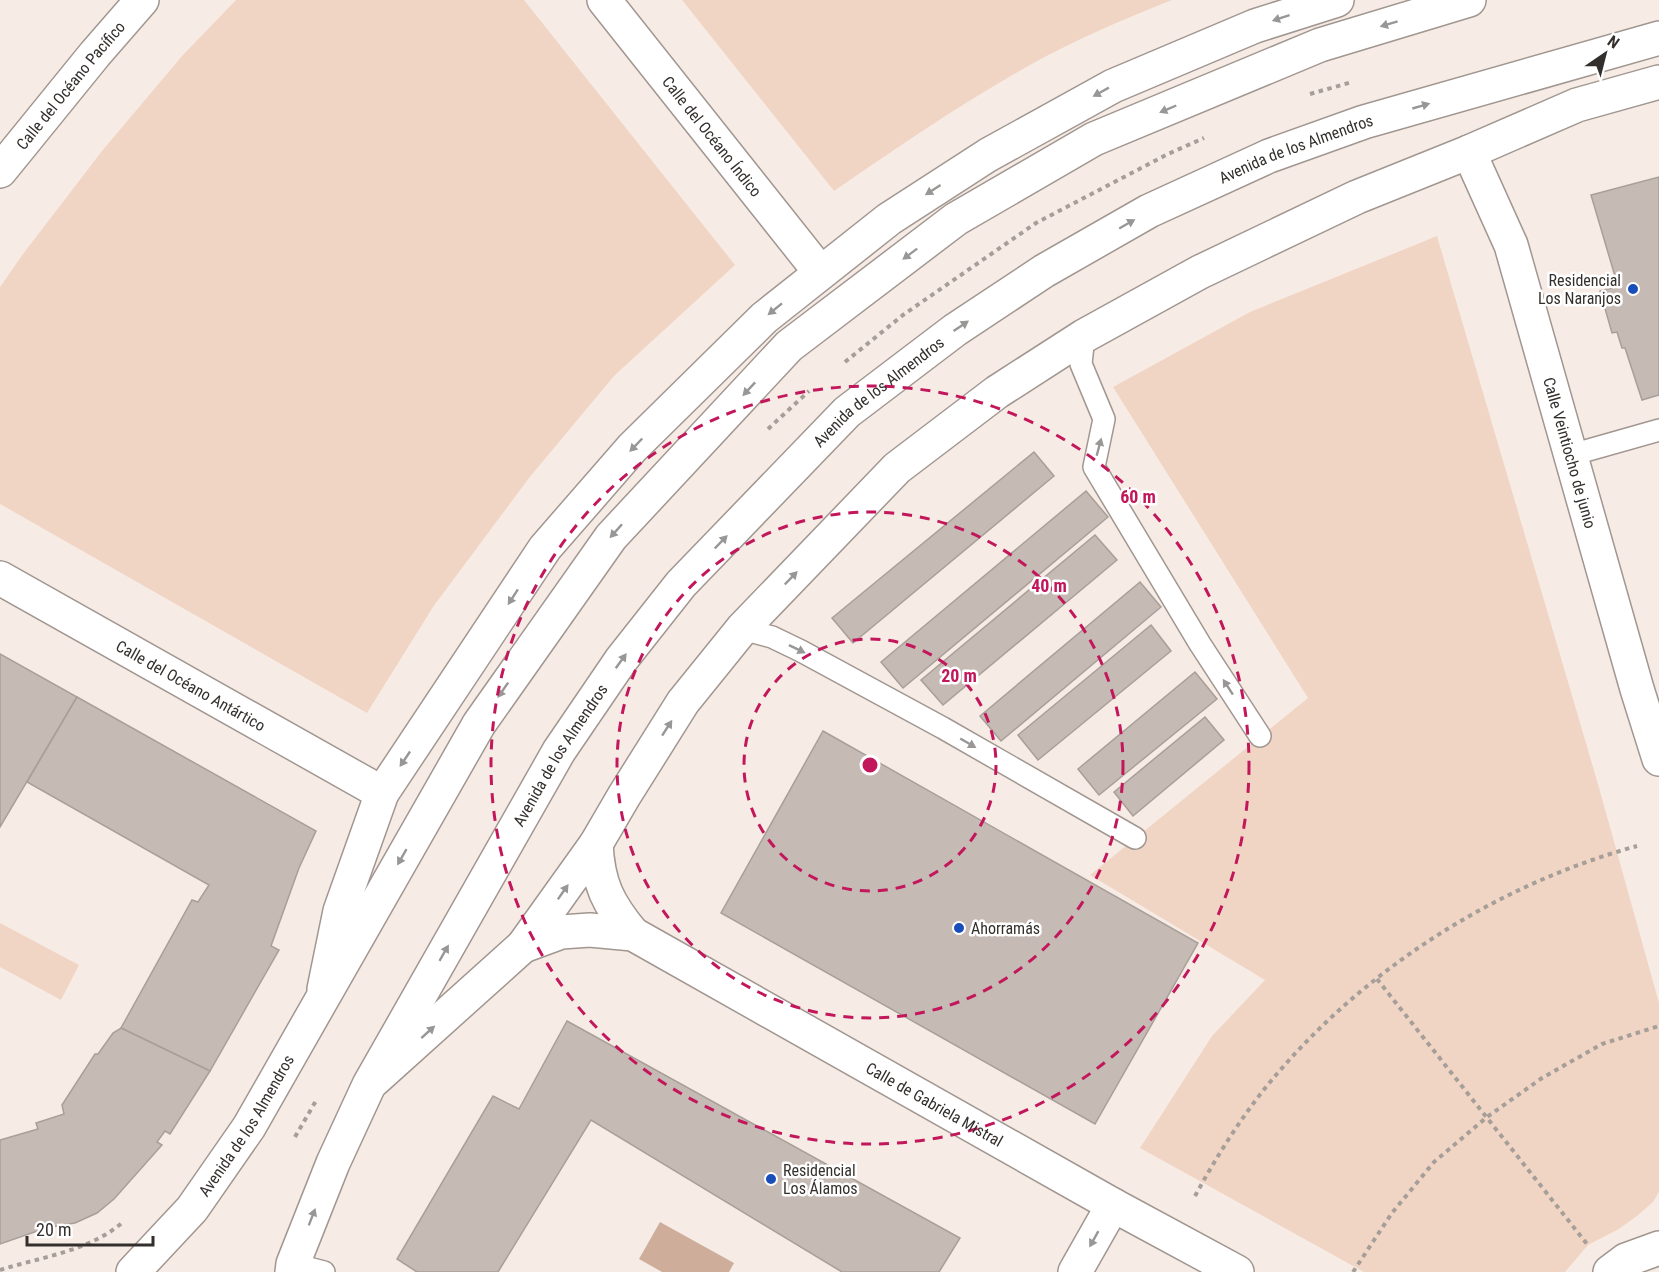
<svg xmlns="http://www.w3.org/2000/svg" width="1659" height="1272" font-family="'Roboto Condensed',sans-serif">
	<rect width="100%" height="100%" fill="#f7ece5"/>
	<g fill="#f1d5c4">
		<path d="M236 0H524L735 265 614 376 529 478 433 607 367 713 0 504V287L23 254 102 151 182 56Z"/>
		<path d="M682 0H1172C1124 19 1075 40 1030 65 962 103 898 147 834 191Z"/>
		<path d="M1437 236 1598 784 1659 1003V1192L1653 1202 1637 1216 1619 1229 1588 1245 1565 1272H1364L1140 1148 1212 1036 1265 980 1090 875 1308 698 1113 387 1250 312Z"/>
		<path d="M0 923 79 965 61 1000 0 967Z"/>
	</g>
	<path fill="#ceae9b" d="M660 1222 734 1263 729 1272H662L639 1259Z"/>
	<g fill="#c5bab4" stroke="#a99f99" stroke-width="1.5">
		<path d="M1659 177V395L1642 400 1625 348H1622L1617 332 1612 333 1600 291 1615 287 1614 284 1617 283 1591 195Z"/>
		<path d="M1034 452 1054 476 853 643 832 618Z"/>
		<path d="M1086 491 1108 517 903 688 881 662Z"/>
		<path d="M1095 535 1117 560 943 705 921 680Z"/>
		<path d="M1140 582 1161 607 1001 741 980 716Z"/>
		<path d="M1151 625 1171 651 1038 760 1018 735Z"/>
		<path d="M0 654 77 697 0 827Z"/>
		<path d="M1195 672 1217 699 1099 795 1078 769Z"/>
		<path d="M77 697 316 831 299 868 271 946 279 950 210 1071 121 1028 192 900 198 902 209 885 27 782Z"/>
		<path d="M1205 717 1224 740 1133 816 1114 792Z"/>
		<path d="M823 731 1198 943 1095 1124 721 913Z"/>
		<path d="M567 1021 960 1238 939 1272H842L591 1120 498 1272H417L397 1259 493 1096 519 1109Z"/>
		<path d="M121 1028 210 1071 170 1134 165 1131 157 1142 162 1145 114 1199 97 1213 75 1223 46 1228 0 1244V1140L38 1129 36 1123 64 1114 62 1105 95 1054H98L113 1033Z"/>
	</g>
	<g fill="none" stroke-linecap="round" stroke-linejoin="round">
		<g stroke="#a19690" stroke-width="24">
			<g id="service">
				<path d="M1084 336 1081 364 1104 419 1094 467 1200 644 1260 736"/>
				<path d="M1571 455 1659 430"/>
				<path d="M742 629 772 637 801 651 943 728 1135 838"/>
				<path d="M293 1264 324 1272"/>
			</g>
		</g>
		<g stroke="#a19690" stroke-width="36">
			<g id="minor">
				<path id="s1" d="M604 0 820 272"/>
				<path id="s2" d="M1469 152 1511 245 1637 689 1659 759"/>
				<path id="s3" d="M0 171 95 54 142 0"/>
				<path id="s4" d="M0 578 382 793"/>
				<path d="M596 844C598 884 608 904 633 934"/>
				<path id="s5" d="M523 946 561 932 590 930 633 934 1113 1205 1237 1272"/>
				<path d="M324 989 340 911 382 793 545 548 632 448 764 318 889 219 988 155 1113 86 1255 26 1337 0"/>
				<path d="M374 1080 523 946 596 844 624 796 683 702 742 629 897 468 997 392 1084 336 1200 272 1357 197 1469 152 1577 105 1659 82"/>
				<path d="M1075 1272 1113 1205"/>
				<path d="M1610 1272 1626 1260 1659 1248"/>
			</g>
		</g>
		<g stroke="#a19690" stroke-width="36">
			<g id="tertiary">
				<path id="s6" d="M133 1272 192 1209 249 1127 479 724 611 537 789 346 956 219 1094 139 1320 45 1469 0"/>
				<path id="s7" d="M292 1272 293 1264 333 1163 369 1085 559 751 621 660 681 584 847 412 955 330 1044 271 1149 211 1269 156 1364 122 1659 38"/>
			</g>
		</g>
		<g stroke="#a69e99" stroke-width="4" stroke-dasharray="4.5 4.5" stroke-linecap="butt">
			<path d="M1310 94 1352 82"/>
			<path d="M845 362 903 315 1036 223 1168 154 1204 138"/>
			<path d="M768 429 809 391"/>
			<path d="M1377 979 1587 1244"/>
			<path d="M295 1137 317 1099"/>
			<path d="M1195 1196C1218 1154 1245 1111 1276 1075 1369 966 1499 884 1637 846"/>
			<path d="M0 1270C41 1257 91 1251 124 1221"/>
			<path d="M1353 1272 1392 1213 1434 1162 1487 1117 1542 1078 1602 1044 1659 1026"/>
		</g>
		<use href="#service" stroke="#fff" stroke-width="21"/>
		<use href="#minor" stroke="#fff" stroke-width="33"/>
		<use href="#tertiary" stroke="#fff" stroke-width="33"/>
	</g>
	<defs><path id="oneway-solid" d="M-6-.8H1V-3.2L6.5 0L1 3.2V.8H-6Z" transform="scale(1.5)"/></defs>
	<g fill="#999796">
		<use href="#oneway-solid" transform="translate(1281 18) rotate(162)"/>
		<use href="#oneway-solid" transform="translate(1389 24) rotate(163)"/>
		<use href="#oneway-solid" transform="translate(1101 92) rotate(151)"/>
		<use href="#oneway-solid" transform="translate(1421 106) rotate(-16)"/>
		<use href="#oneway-solid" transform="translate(1168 109) rotate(157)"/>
		<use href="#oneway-solid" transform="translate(933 190) rotate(147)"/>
		<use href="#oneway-solid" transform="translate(1127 224) rotate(-30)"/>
		<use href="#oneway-solid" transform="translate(910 254) rotate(143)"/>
		<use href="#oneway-solid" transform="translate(775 309) rotate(141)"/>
		<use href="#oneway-solid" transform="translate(961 326) rotate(-34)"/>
		<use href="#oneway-solid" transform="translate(749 389) rotate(133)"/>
		<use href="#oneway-solid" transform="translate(636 445) rotate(134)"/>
		<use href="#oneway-solid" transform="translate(1099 447) rotate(-75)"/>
		<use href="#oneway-solid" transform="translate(616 531) rotate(132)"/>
		<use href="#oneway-solid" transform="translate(721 542) rotate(-46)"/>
		<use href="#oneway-solid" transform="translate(791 578) rotate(-46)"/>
		<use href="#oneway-solid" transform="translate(513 597) rotate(123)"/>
		<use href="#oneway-solid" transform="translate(797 649) rotate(26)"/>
		<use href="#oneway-solid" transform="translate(621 661) rotate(-54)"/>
		<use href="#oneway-solid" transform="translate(1228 687) rotate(-123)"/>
		<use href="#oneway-solid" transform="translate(503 690) rotate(125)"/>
		<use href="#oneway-solid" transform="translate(667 728) rotate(-57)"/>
		<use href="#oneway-solid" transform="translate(968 743) rotate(30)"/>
		<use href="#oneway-solid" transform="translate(405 759) rotate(124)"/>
		<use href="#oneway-solid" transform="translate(402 857) rotate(120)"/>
		<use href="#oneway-solid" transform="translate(563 892) rotate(-55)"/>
		<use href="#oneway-solid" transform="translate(444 953) rotate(-60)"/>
		<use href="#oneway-solid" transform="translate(428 1032) rotate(-42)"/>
		<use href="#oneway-solid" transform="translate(312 1217) rotate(-69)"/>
		<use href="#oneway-solid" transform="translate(1094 1239) rotate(119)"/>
	</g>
	<g fill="none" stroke="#c2185b" stroke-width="3" stroke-dasharray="10 8">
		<circle cx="870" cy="765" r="126"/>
		<circle cx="870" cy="765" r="253"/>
		<circle cx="870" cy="765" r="379"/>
	</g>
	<g fill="#184eba" stroke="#fff" stroke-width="2">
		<circle cx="1633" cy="289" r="6"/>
		<circle cx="959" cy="928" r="6"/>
		<circle cx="771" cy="1179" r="6"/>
	</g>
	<g text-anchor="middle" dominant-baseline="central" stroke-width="5" stroke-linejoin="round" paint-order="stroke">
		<g font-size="16" fill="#332f2d" stroke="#fff">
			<text stroke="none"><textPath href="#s3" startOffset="111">Calle del Océano Pacífico</textPath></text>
			<text stroke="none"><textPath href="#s1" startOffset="174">Calle del Océano Índico</textPath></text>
			<text stroke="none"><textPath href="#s7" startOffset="1556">Avenida de los Almendros</textPath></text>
			<text stroke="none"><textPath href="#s7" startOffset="1070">Avenida de los Almendros</textPath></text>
			<text stroke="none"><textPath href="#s2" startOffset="318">Calle Veintiocho de junio</textPath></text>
			<text stroke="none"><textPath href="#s4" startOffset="219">Calle del Océano Antártico</textPath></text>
			<text stroke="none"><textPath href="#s7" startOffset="584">Avenida de los Almendros</textPath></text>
			<text stroke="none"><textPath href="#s5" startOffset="459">Calle de Gabriela Mistral</textPath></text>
			<text stroke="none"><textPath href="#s6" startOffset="186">Avenida de los Almendros</textPath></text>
		</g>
		<g font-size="16" fill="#332f2d" stroke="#fff" text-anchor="start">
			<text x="1621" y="280" text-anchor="end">Residencial<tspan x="1621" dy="18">Los Naranjos</tspan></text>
			<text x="971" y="928">Ahorramás</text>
			<text x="783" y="1170">Residencial<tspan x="783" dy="18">Los Álamos</tspan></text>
		</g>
	</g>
	<circle cx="870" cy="765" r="9" fill="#c2185b" stroke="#fff" stroke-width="3"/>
	<g font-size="18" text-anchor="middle" font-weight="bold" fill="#c2185b" stroke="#fff" stroke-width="5" stroke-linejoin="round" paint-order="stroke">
		<text x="1138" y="503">60 m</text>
		<text x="1049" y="592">40 m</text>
		<text x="959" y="682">20 m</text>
	</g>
	<g transform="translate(1605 54) rotate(35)" stroke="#ffffff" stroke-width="4.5" paint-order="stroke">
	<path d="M0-4.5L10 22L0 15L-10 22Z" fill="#332f2d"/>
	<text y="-9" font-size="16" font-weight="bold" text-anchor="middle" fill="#332f2d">N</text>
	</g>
	<path d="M27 1236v9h126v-9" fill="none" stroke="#332f2d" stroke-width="3"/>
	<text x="36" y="1236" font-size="18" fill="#332f2d" stroke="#ffffff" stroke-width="4.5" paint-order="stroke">20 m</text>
</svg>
